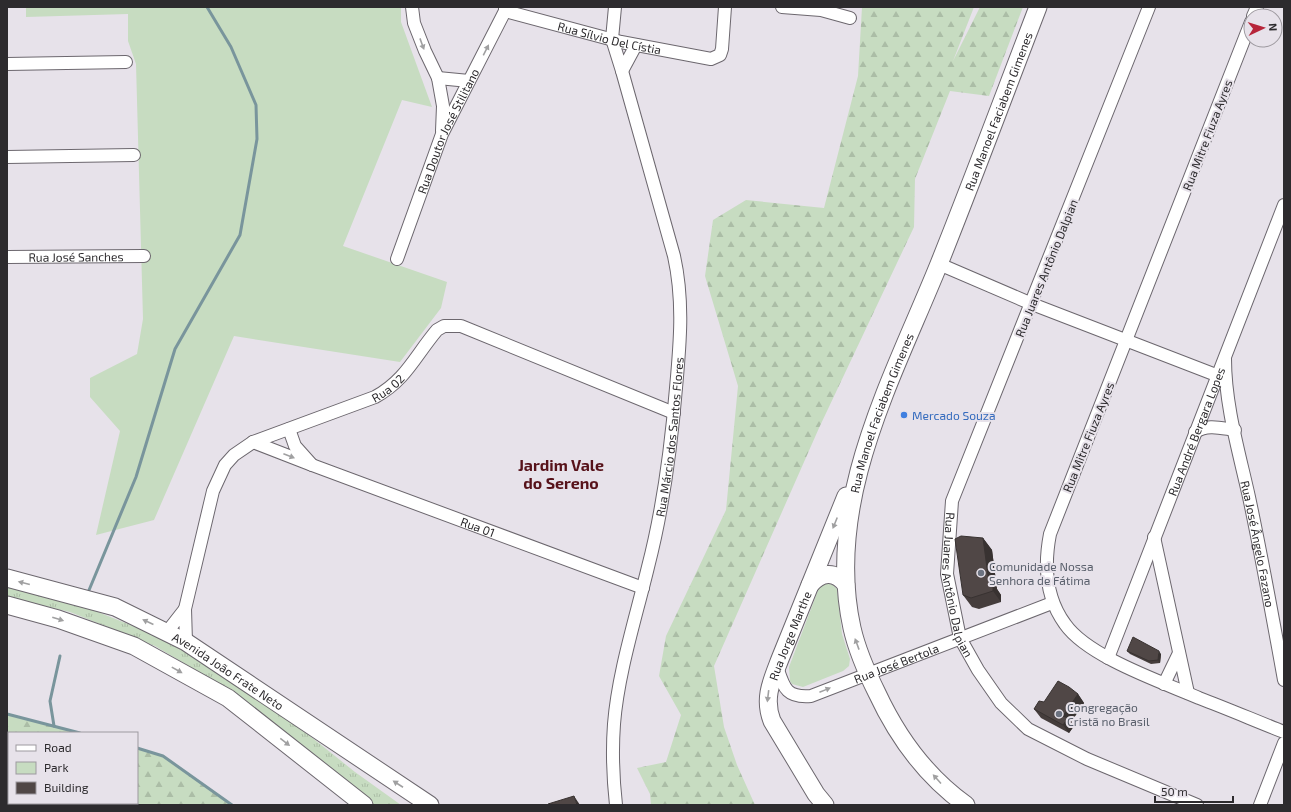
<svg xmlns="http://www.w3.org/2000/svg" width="1291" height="812" font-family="'Exo 2',sans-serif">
	<defs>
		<pattern id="grass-tufts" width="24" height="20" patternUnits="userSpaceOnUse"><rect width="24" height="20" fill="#c7dcc1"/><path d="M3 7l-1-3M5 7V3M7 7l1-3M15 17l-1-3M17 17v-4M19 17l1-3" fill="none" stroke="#abbda6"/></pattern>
		<pattern id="forest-firs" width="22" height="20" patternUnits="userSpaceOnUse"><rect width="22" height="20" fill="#c7dcc1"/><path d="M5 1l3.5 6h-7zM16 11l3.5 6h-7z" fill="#abbda6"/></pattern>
	</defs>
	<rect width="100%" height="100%" fill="#e7e2ea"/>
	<path fill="url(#grass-tufts)" d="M7 586 78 604 158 636 216 670 300 728 355 772 401 805H372L212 680 155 646 70 612 7 597Z"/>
	<g fill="url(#forest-firs)">
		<path d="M862 7H974L953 61 980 7H1023L989 96 950 91 915 179 914 227 819 428 714 666 724 727 737 765 755 805H651L650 794 637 768 666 762 681 715 659 676 666 636 726 510 738 386 705 276 713 220 746 200 824 208 858 76Z"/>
		<path d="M7 714 17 716 80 733H9L8 783Z"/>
		<path d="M137 748 163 756 232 805 116 804 137 803Z"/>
	</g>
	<g fill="#c7dcc1">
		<path d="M26 7H401V22L432 107 402 100 343 246 447 282 441 308 400 362 234 336 154 520 96 535 120 431 90 397V378L137 354 143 319 136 64 128 41V14L26 17Z"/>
		<path d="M826 583 833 585 837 589 842 634 850 659 849 666 843 671 803 687 792 684 790 681 789 667 820 585Z"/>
	</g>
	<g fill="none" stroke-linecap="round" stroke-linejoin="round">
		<g stroke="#79959c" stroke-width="3">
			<path d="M87 595 136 477 175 349 240 235 257 139 256 105 231 47 207 7"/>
			<path d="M7 714 80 733"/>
			<path d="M54 726 50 701 60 656"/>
			<path d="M137 748 163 756 232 805"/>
		</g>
		<g stroke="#6c676e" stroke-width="14">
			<g id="street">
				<path d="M412 7 414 23 425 51 438 78 443 106 442 131"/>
				<path d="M615 7 612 39 622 71 636 45"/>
				<path d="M782 7 821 10 850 18"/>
				<path id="s1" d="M1149 7 952 501 947 574 960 638 978 670 1001 703 1028 729 1087 759 1197 805"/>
				<path id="s2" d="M505 11 621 42 711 59 720 55 722 49 725 7"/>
				<path d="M1253 16 1257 7"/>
				<path d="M1251 22 1050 534C1044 565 1046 598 1065 624 1088 657 1162 682 1199 698 1228 709 1256 721 1284 732"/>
				<path d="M7 64 126 62"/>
				<path d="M438 78 469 81"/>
				<path d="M7 157 134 155"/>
				<path id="s3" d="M7 257 144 256"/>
				<path id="s4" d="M397 259 442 134 505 11V7"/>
				<path d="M939 264 1032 304 1216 375 1222 380"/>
				<path id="s5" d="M1225 359C1225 405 1239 452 1249 497 1262 558 1273 619 1284 680"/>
				<path d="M1195 432C1208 424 1220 428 1235 430"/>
				<path d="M253 442 312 465 295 446 289 429"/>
				<path id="s6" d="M312 465 643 588"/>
				<path d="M1154 537 1188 693"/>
				<path id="s7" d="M185 609 213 491 225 465 234 455 253 442 375 397C406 380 415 356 437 330L444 326H461L674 413"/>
				<path d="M167 632 185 609 186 642"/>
				<path id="s8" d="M1108 658 1284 205"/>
				<path id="s9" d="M777 667C784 688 786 698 811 696L1052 603"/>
				<path d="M1164 684 1179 653"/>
				<path d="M18 805 19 803"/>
				<path id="s10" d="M616 805C613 778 612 751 614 724 618 673 636 617 648 567 663 509 671 449 676 388 680 344 684 301 674 256L622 71"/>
				<path d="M1260 805 1284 743"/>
			</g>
		</g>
		<g stroke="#6c676e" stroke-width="19">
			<g id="secondary">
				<path id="s11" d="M7 578 115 607 186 642 430 805"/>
				<path d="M810 585C821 572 835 570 846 585"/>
				<path d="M7 605 58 619 134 646 228 698 364 805"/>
				<path id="s12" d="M825 805 816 794 772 721C763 698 772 680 780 659L846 496"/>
				<path id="s13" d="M966 805C927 777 897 736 877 693 867 673 857 650 852 628 824 501 893 378 939 264 973 179 1005 93 1038 7"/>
			</g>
		</g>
		<use href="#street" stroke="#fff" stroke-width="12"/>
		<use href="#secondary" stroke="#fff" stroke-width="17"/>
	</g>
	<g fill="#453d3c">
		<path d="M983 538 992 550 997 589 1001 595V602L979 609 972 607 963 595Z"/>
		<path d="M1127 651 1161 654 1160 663 1151 664 1130 654Z"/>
		<path d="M1078 694 1084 703 1071 722 1074 726 1069 733 1041 718 1034 709 1044 702Z"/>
	</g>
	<g fill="#383231">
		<path d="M983 538 992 550 997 589 1001 595V602L993 591 989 583Z"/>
		<path d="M1159 651 1161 654 1160 663 1158 660Z"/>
		<path d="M1078 694 1084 703 1071 722 1074 726 1069 733 1063 725V716Z"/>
		<path d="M574 796 580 805H577Z"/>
	</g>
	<g fill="#504746" stroke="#383231">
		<path d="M961 536 983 538 989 583H993V591L971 598 963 595 955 539Z"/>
		<path d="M1133 637 1159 651 1158 660 1149 661 1127 651Z"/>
		<path d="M1058 681 1069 687 1078 694 1063 716 1068 718 1063 725 1034 709 1039 701 1044 702Z"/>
		<path d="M574 796 577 805H548V804Z"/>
	</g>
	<defs><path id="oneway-solid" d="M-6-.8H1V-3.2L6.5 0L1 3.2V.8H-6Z"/></defs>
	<g fill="#a0a0a1">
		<use href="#oneway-solid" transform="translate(422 44) rotate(70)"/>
		<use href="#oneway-solid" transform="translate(486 50) rotate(-63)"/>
		<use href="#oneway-solid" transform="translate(289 456) rotate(21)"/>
		<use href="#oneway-solid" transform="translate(835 523) rotate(112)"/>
		<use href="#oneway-solid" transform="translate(24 583) rotate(-166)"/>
		<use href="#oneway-solid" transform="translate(58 619) rotate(17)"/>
		<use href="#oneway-solid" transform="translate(148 622) rotate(-155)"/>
		<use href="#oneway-solid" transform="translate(857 644) rotate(-110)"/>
		<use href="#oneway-solid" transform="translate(177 670) rotate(29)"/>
		<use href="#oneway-solid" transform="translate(825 690) rotate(-22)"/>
		<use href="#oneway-solid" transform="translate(768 696) rotate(97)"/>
		<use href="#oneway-solid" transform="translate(285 742) rotate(38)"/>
		<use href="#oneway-solid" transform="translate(937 779) rotate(-132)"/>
		<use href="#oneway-solid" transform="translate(398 784) rotate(-147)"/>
	</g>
	<circle fill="#3f7fe0" stroke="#e7e2ea" stroke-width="1.5" cx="904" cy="415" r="4"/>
	<g fill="#6b7280" stroke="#e7e2ea" stroke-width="1.5">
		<circle cx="981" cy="573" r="4"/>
		<circle cx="1059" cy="714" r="4"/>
	</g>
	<g text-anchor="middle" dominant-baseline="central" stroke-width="4" stroke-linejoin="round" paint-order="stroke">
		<g font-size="12" fill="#2d2b2e" stroke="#e7e2ea">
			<text stroke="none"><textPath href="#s2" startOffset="108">Rua Sílvio Del Cístia</textPath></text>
			<text stroke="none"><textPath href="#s13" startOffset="759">Rua Manoel Faciabem Gimenes</textPath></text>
			<text stroke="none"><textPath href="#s4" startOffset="138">Rua Doutor José Stilitano</textPath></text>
			<text transform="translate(1207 135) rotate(-69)">Rua Mitre Fiuza Ayres</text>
			<text stroke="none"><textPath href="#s3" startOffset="69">Rua José Sanches</textPath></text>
			<text transform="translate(1046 268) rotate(-68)">Rua Juares Antônio Dalpian</text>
			<text stroke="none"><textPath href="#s7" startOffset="332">Rua 02</textPath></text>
			<text stroke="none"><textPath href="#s13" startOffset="435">Rua Manoel Faciabem Gimenes</textPath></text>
			<text stroke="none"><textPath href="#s8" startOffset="243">Rua André Bergara Lopes</textPath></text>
			<text stroke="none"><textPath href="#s10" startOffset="374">Rua Márcio dos Santos Flores</textPath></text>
			<text transform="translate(1088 437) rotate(-68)">Rua Mitre Fiuza Ayres</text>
			<text stroke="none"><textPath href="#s6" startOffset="177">Rua 01</textPath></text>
			<text stroke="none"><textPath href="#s5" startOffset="188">Rua José Ângelo Fazano</textPath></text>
			<text stroke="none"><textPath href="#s1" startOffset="617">Rua Juares Antônio Dalpian</textPath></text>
			<text stroke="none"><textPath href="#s12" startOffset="189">Rua Jorge Marthe</textPath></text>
			<text stroke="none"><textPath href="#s9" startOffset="142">Rua José Bertola</textPath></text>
			<text stroke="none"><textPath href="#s11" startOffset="242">Avenida João Frate Neto</textPath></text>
		</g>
		<g font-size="12" fill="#366cbe" stroke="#e7e2ea" text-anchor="start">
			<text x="912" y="415">Mercado Souza</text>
		</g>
		<g font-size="12" fill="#5b616d" stroke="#e7e2ea" text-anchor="start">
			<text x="989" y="566">Comunidade Nossa<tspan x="989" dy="14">Senhora de Fátima</tspan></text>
			<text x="1067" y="707">Congregação<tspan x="1067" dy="14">Cristã no Brasil</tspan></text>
		</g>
		<g font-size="16" font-weight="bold" fill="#57121a" stroke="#e7e2ea">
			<text x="561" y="464">Jardim Vale<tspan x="561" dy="18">do Sereno</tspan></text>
		</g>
	</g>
	<rect width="1291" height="812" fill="none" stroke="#2d2b2e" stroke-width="16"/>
	<rect x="8" y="732" width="130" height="72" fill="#e7e2ea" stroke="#9d999f"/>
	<rect x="16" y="745" width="20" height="6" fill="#ffffff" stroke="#9d999f"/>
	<text x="44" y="752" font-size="12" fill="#2d2b2e">Road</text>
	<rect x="16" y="762" width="20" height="12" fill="#c7dcc1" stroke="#9d999f"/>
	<text x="44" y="772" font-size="12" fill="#2d2b2e">Park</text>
	<rect x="16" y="782" width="20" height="12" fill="#504746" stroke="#9d999f"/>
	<text x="44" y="792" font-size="12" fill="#2d2b2e">Building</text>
	<g transform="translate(1263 28) rotate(86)"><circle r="19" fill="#e7e2ea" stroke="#9d999f"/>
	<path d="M0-3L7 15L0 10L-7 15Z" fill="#b7253a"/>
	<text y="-6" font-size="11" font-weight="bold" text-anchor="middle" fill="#2d2b2e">N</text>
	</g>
	<path d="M1155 796v6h78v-6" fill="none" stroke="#2d2b2e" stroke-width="2"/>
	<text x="1161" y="796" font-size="12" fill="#2d2b2e" stroke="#e7e2ea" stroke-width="3" paint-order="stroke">50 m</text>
</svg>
